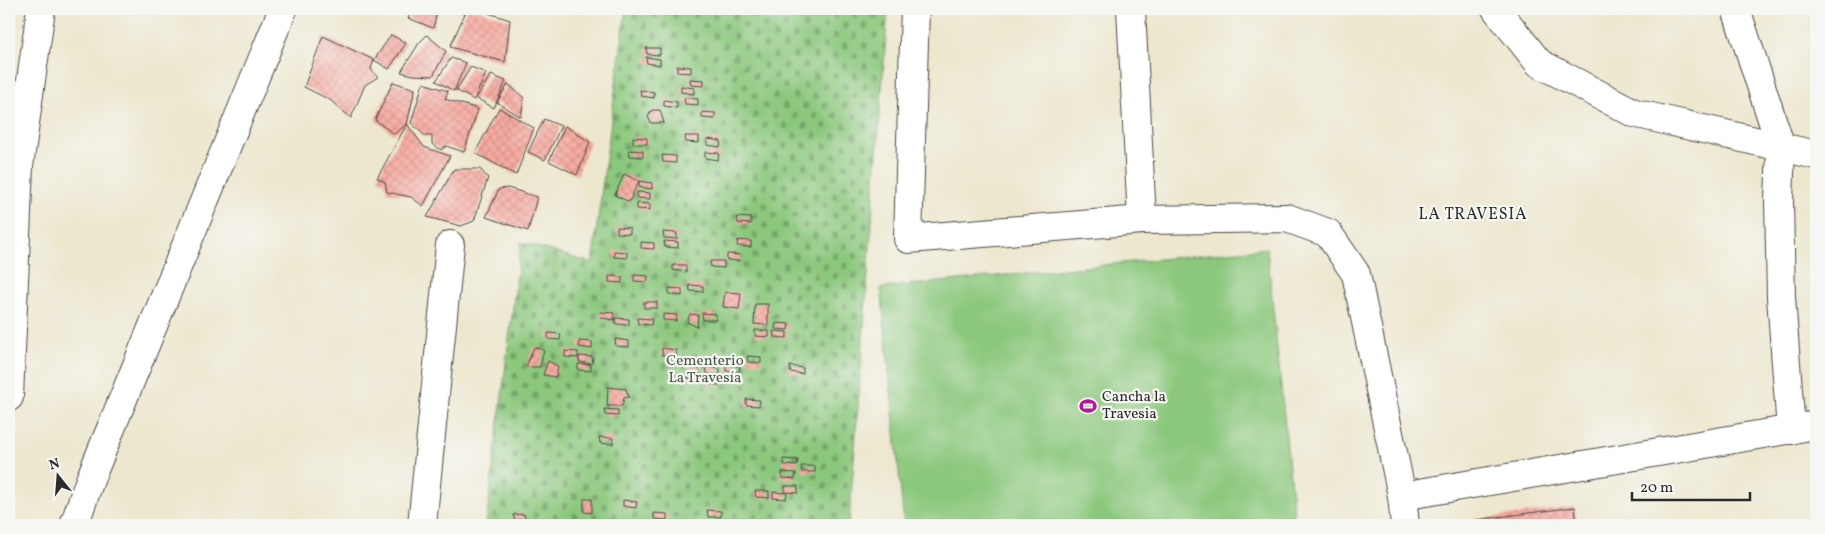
<svg xmlns="http://www.w3.org/2000/svg" width="1825" height="534" font-family="Vollkorn,serif">
	<defs>
		<pattern id="cemetery-stones" width="16" height="16" patternUnits="userSpaceOnUse" patternTransform="scale(1.25)"><rect width="16" height="16" fill="#8bc87d"/><path d="M2 7V4a2 2 0 0 1 4 0v3zM10 15v-3a2 2 0 0 1 4 0v3z" fill="#72a367"/></pattern>
		<pattern id="building-cross-hatch" width="8" height="8" patternUnits="userSpaceOnUse" patternTransform="scale(1.25)"><rect width="8" height="8" fill="#f7aba1"/><path d="M0 0l8 8M0 8l8-8" fill="none" stroke="#d4938b"/></pattern>
	</defs>
	<rect width="100%" height="100%" fill="#f6f6f2"/>
	<filter id="ink" filterUnits="userSpaceOnUse"><feTurbulence type="fractalNoise" baseFrequency=".02" numOctaves="2"/><feDisplacementMap in="SourceGraphic" scale="10" xChannelSelector="R" yChannelSelector="G"/><feConvolveMatrix kernelMatrix="1 2 1 2 8 2 1 2 1" color-interpolation-filters="sRGB"/></filter>
	<filter id="wash" filterUnits="userSpaceOnUse"><feTurbulence type="fractalNoise" baseFrequency=".0096" numOctaves="4" result="noise"/><feDisplacementMap in="SourceGraphic" scale="20" xChannelSelector="R" yChannelSelector="G"/><feGaussianBlur stdDeviation="1.12" result="paint"/><feColorMatrix in="noise" values="0 0 0 0 0 0 0 0 0 0 0 0 0 0 0 0 0 1.4 0 .05"/><feComposite in="paint" operator="in"/></filter>
	<g filter="url(#wash)">
		<rect width="100%" height="100%" fill="#ede7ce"/>
		<path fill="#8bc87d" stroke="#5b7a54" d="M1267 248 1295 525H904L881 288Z"/>
		<path fill="url(#cemetery-stones)" stroke="#5b7a54" d="M626 9H888L849 525H486L521 242 592 263Z"/>
		<g id="blocks">
			<g fill="url(#building-cross-hatch)">
				<path d="M412 9H438L433 28 408 18Z"/>
				<path d="M467 9H476L510 20 505 62 450 47Z"/>
				<path d="M391 35 406 43 389 69 374 60Z"/>
				<path d="M427 35 446 51 433 76 413 75 401 72 419 43Z"/>
				<path d="M323 36 374 60 371 69 378 77 365 85 351 118 330 100 304 87Z"/>
				<path d="M646 48H660V55L647 54Z"/>
				<path d="M646 57 660 59V65L647 63Z"/>
				<path d="M451 58 466 63 454 91 436 81Z"/>
				<path d="M677 66 691 67V73L677 72Z"/>
				<path d="M471 67 486 73 474 100 456 90Z"/>
				<path d="M491 75 506 81 494 108 476 98Z"/>
				<path d="M690 79 704 80V86L691 85Z"/>
				<path d="M393 82 415 89 407 124 394 134 375 120Z"/>
				<path d="M423 83 448 91 445 99 478 109 464 152 446 146 441 150 432 144V136H425L411 123Z"/>
				<path d="M508 84 524 98 521 117 497 102Z"/>
				<path d="M681 86 694 88V94L681 92Z"/>
				<path d="M640 90 654 92V98L641 96Z"/>
				<path d="M684 98 698 99V105L685 104Z"/>
				<path d="M664 100 677 102V108L664 106Z"/>
				<path d="M499 108 534 128 516 175 475 153Z"/>
				<path d="M652 110H660L664 123H651L648 117Z"/>
				<path d="M702 112 715 113V119L702 118Z"/>
				<path d="M544 119 561 126 545 160 528 152Z"/>
				<path d="M407 124 424 147 450 156 423 206 411 197 387 192 385 182 377 178Z"/>
				<path d="M565 126 590 142 577 175 549 161Z"/>
				<path d="M685 136H699V143L686 142Z"/>
				<path d="M633 137 647 138V144H633Z"/>
				<path d="M707 139 721 141 720 147 707 145Z"/>
				<path d="M629 150 643 151V157L630 156Z"/>
				<path d="M705 152 719 153 718 160 705 158Z"/>
				<path d="M662 155 676 156V163L663 162Z"/>
				<path d="M454 169H480L488 178 474 221 461 226 427 217Z"/>
				<path d="M624 174 639 181 629 202 615 195Z"/>
				<path d="M639 181 652 183V189L639 187Z"/>
				<path d="M508 188 537 197 528 231 486 217 499 189Z"/>
				<path d="M637 192 650 193V199L637 198Z"/>
				<path d="M637 203 650 204V210L637 209Z"/>
				<path d="M737 217 751 218V224L738 223Z"/>
				<path d="M617 227 630 228V234L617 233Z"/>
				<path d="M663 232 677 233V239L664 238Z"/>
				<path d="M738 240 751 241V247L737 246Z"/>
				<path d="M664 241 678 242V248L665 247Z"/>
				<path d="M641 242 654 243V249L641 248Z"/>
				<path d="M614 251 627 252V258L614 257Z"/>
				<path d="M727 254 741 255 740 261 727 260Z"/>
				<path d="M710 261H724V268L711 267Z"/>
				<path d="M673 265H686V272L673 270Z"/>
				<path d="M634 275 648 276 647 282 634 281Z"/>
				<path d="M609 276 622 277V283L609 282Z"/>
				<path d="M689 285 703 286V292L690 291Z"/>
				<path d="M669 288 682 289V296L669 294Z"/>
				<path d="M725 292 741 293 739 309 723 307Z"/>
				<rect x="644" y="302" width="13" height="6"/>
				<path d="M755 304H768V325L754 324Z"/>
				<path d="M600 312 614 313V320L601 318Z"/>
				<path d="M702 313 716 314V320H703Z"/>
				<path d="M663 314 677 315 676 321 663 320Z"/>
				<path d="M690 314 698 315 697 327 687 322Z"/>
				<path d="M615 318 629 319V325L616 324Z"/>
				<path d="M637 318 652 319 651 325 638 324Z"/>
				<path d="M776 323 789 324 788 330 775 329Z"/>
				<path d="M755 330 769 331V337L755 336Z"/>
				<path d="M773 331 787 332V338L774 337Z"/>
				<path d="M548 333 561 334 560 340 548 339Z"/>
				<path d="M615 339 629 341V347L616 346Z"/>
				<path d="M579 341 592 342V349L579 347Z"/>
				<path d="M534 347 544 350 540 367H526Z"/>
				<path d="M662 348 676 350V356L662 355Z"/>
				<path d="M565 351 578 352V358L565 357Z"/>
				<path d="M579 356 593 357 592 364 579 362Z"/>
				<path d="M747 356 761 357V363L748 362Z"/>
				<path d="M548 361 558 366 556 377 543 375Z"/>
				<path d="M686 361 700 363V369L686 367Z"/>
				<path d="M578 364 591 365V371L578 370Z"/>
				<path d="M726 365 740 366 739 372 726 371Z"/>
				<path d="M790 366 803 368V374L790 372Z"/>
				<path d="M706 367 720 369V375L707 374Z"/>
				<path d="M688 372 702 374 701 380 688 378Z"/>
				<path d="M707 378 720 379V385L707 384Z"/>
				<path d="M608 387 626 389 629 397 624 398 622 406H607Z"/>
				<path d="M746 399 760 400 759 406 746 405Z"/>
				<path d="M604 409 618 410V416L605 415Z"/>
				<path d="M599 437 613 438V444L600 443Z"/>
				<path d="M783 459 798 460 797 466 784 465Z"/>
				<path d="M801 466H815V472H802Z"/>
				<path d="M782 472 796 473 795 479 782 478Z"/>
				<path d="M785 486H798V493L785 492Z"/>
				<path d="M755 491H769V498L756 497Z"/>
				<path d="M773 492 787 493 786 499 773 498Z"/>
				<path d="M584 499H592V513L584 512Z"/>
				<path d="M623 500 637 502 636 508 623 506Z"/>
				<path d="M1575 507 1577 525H1444V524Z"/>
				<path d="M707 510 721 511V517H708Z"/>
				<path d="M654 513 667 514V520L654 519Z"/>
				<path d="M524 514 525 519 515 520 513 515Z"/>
				<path d="M527 520 526 525H514V521Z"/>
				<path d="M527 521 541 522 540 525H527Z"/>
			</g>
		</g>
	</g>
	<g filter="url(#ink)">
		<use href="#blocks" fill-opacity="0" stroke="#484743" stroke-width="1"/>
		<g fill="none" stroke-linecap="round" stroke-linejoin="round">
			<g stroke="#484743" stroke-width="30">
				<g id="minor">
					<path d="M915 9 908 239 1142 220 1287 218 1328 233 1356 274 1402 496 1405 525"/>
					<path d="M1131 9 1142 220"/>
					<path d="M1496 9 1539 63 1634 113 1816 155"/>
					<path d="M1736 9 1781 147 1779 201 1781 297 1791 430"/>
					<path d="M9 397 19 166 41 9"/>
					<path d="M1402 496 1816 425"/>
					<path d="M74 525 91 477 283 9"/>
					<path d="M422 525 450 245"/>
				</g>
			</g>
			<use href="#minor" stroke="#fff" stroke-width="28"/>
		</g>
	</g>
	<defs>
		<g id="stadium-bare" transform="scale(1.35)"><path d="M0-5a6.5 5 0 1 0 0 10a6.5 5 0 1 0 0-10ZM-3.5-1.8h7v3.6h-7Z" fill="#b5179e" stroke="#f6f6f2" stroke-width="2.5" paint-order="stroke"/></g>
	</defs>
	<g fill-rule="evenodd">
		<use href="#stadium-bare" x="1088" y="406"/>
	</g>
	<g text-anchor="middle" dominant-baseline="central" stroke-width="4.5" stroke-linejoin="round" paint-order="stroke">
		<g font-size="15" fill="#485a44" stroke="#f6f6f2">
			<text x="705" y="361">Cementerio<tspan x="705" dy="17">La Travesía</tspan></text>
		</g>
		<g font-size="15" fill="#2b2b2b" stroke="#f6f6f2" text-anchor="start">
			<text x="1102" y="397">Cancha la<tspan x="1102" dy="17">Travesia</tspan></text>
		</g>
		<g font-size="16" letter-spacing="1" fill="#2b2b2b" stroke="#f6f6f2">
			<text x="1473" y="215">LA TRAVESIA</text>
		</g>
	</g>
	<rect width="1825" height="534" fill="none" stroke="#f6f6f2" stroke-width="30"/>
	<g transform="translate(58 476) rotate(343)" stroke="#f6f6f2" stroke-width="4" paint-order="stroke">
	<path d="M0-4L9 19L0 12L-9 19Z" fill="#2b2b2b"/>
	<text y="-8" font-size="14" font-weight="bold" text-anchor="middle" fill="#2b2b2b">N</text>
	</g>
	<path d="M1632 492v8h118v-8" fill="none" stroke="#2b2b2b" stroke-width="2.5"/>
	<text x="1640" y="492" font-size="15" fill="#2b2b2b" stroke="#f6f6f2" stroke-width="4" paint-order="stroke">20 m</text>
</svg>
